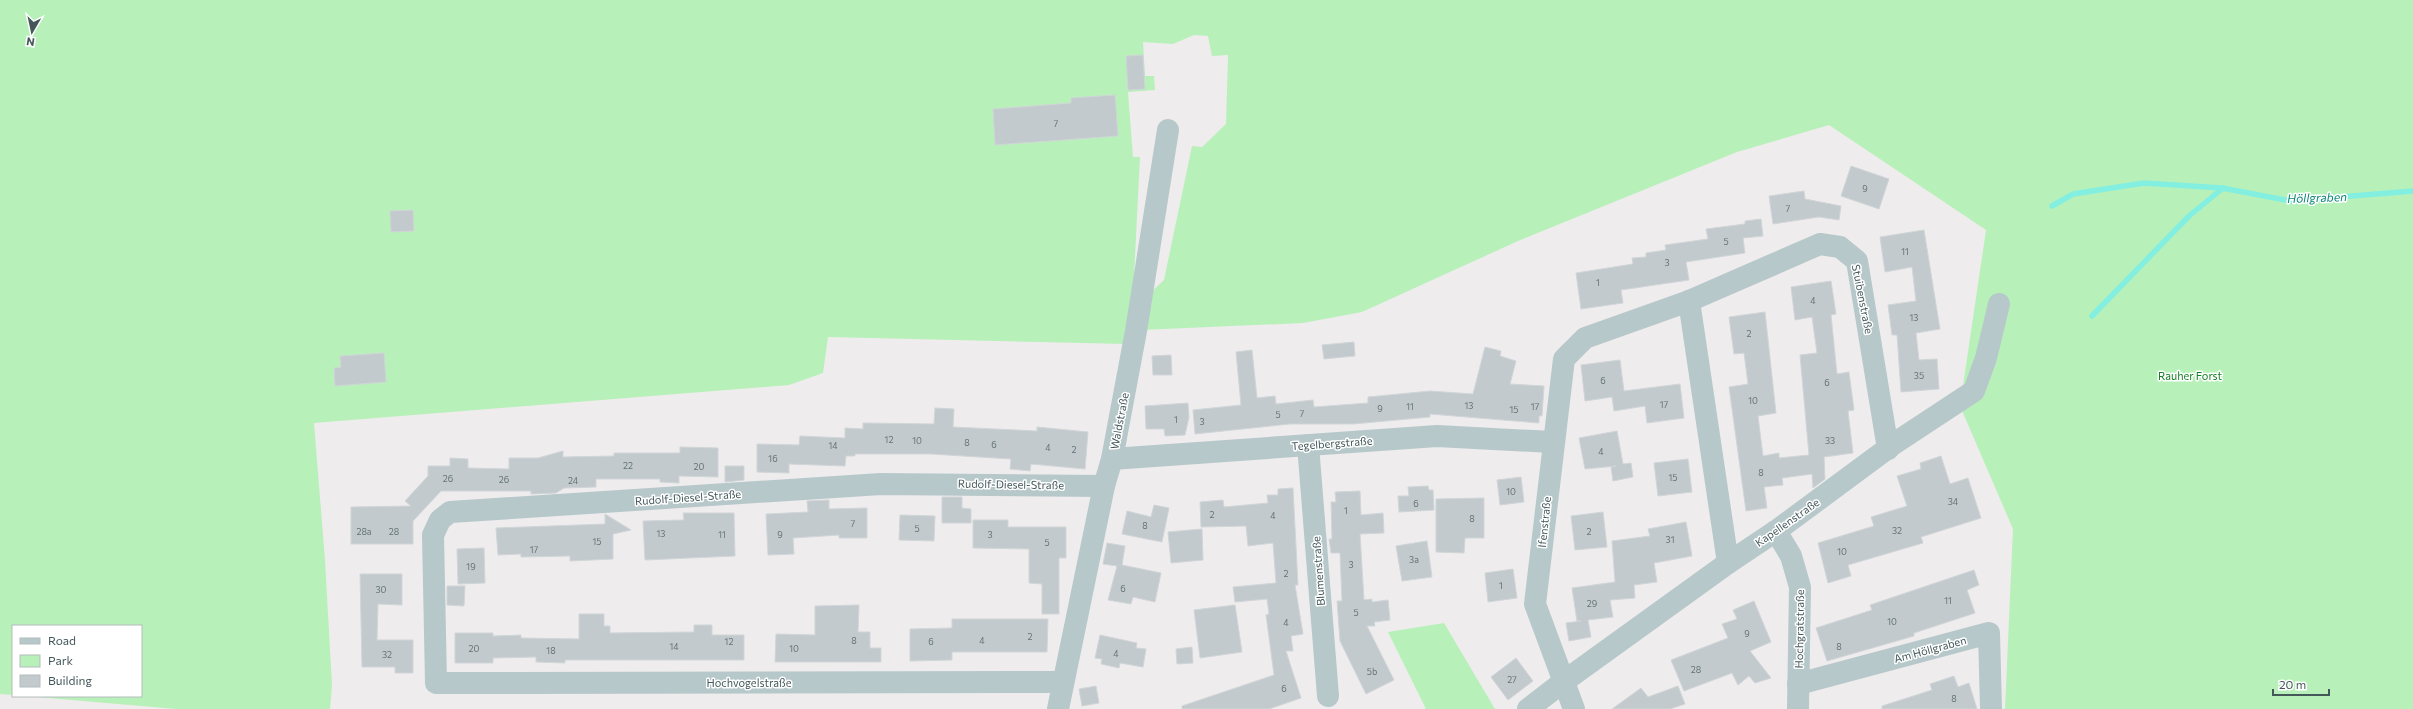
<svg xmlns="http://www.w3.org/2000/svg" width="2413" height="709" font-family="Commissioner,sans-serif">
	<rect width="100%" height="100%" fill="#efeced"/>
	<g fill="#b8f0ba">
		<path d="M0 0H2413V709H2005L2013 529 1960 406 1986 230 1829 125 1737 152 1518 241 1362 312 1303 323 1141 330 1147 296 1164 280 1192 146 1202 147 1226 124 1228 55 1212 56 1208 36 1194 35 1173 44 1143 42 1145 76H1154L1155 90 1128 92 1133 157H1140L1134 277 1127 344 828 337 823 373 789 385 314 423 325 560 332 685 330 709H176L25 696H141V626H13V695L0 694Z"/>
		<path d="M1444 623 1495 709H1426L1388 632Z"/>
	</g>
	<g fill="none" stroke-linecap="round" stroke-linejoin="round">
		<g stroke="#83efe0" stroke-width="5.5">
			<path d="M2052 206 2073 194 2144 183 2222 188 2291 201 2413 191"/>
			<path d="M2092 316 2189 216 2223 188"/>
		</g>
	</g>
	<g fill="#c3cacd" stroke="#d0d5d8">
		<path d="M1143 55 1145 89 1128 90 1126 56Z"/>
		<path d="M1115 95 1118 136 995 145 993 109 1071 103V98Z"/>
		<path d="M1851 166 1889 179 1879 209 1841 196Z"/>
		<path d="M1804 191 1805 199 1841 206 1839 220 1819 217 1773 224 1769 196Z"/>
		<path d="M413 210 414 231 391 232 390 211Z"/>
		<path d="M1761 219 1763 236 1743 238 1745 253 1686 262 1689 280 1621 290 1623 303 1581 309 1576 273 1633 264 1632 258 1646 257V253L1666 250 1665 245 1708 239 1706 229 1745 224V221Z"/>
		<path d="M1924 230 1940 329 1916 333 1919 360 1937 359 1939 389 1901 392 1897 335H1892L1888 305 1916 301 1912 267 1885 272 1880 237Z"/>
		<path d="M1831 281 1836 314 1831 315 1837 374 1849 372 1854 410 1848 411 1853 453 1824 457 1825 479 1813 488 1812 474 1782 478 1783 485 1764 487 1767 508 1746 511 1729 387 1748 384 1744 353 1734 354 1729 317 1765 312 1776 413 1758 416 1763 456 1779 453V458L1809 455 1800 355 1817 353 1812 317 1795 320 1791 287Z"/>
		<path d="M1354 342 1355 356 1324 359 1322 345Z"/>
		<path d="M1485 347 1501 351 1500 356 1516 361 1510 384 1544 386 1542 416H1539V423L1430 414V417L1353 424H1290L1195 434 1193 410 1241 405 1236 352 1252 350 1257 398 1275 396 1276 404 1313 400 1314 407 1368 403V397L1430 391 1473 394Z"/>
		<path d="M384 353 386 382 335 386 334 368 341 367 340 356Z"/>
		<path d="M1171 355 1172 375H1153L1152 356Z"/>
		<path d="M1620 360 1624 391 1680 384 1684 418 1647 423 1645 406 1614 411 1612 397 1585 401 1581 365Z"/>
		<path d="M1188 403 1189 417 1185 435 1165 436 1164 429H1146L1145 406Z"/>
		<path d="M935 408 954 409 953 427 1037 431V427L1088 432 1085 469 1031 464 1030 471 1010 469 1011 459 931 454H855V456H846L845 466 789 464V473L757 472V444L799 445 800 436 845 438V428L863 429V423L934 424Z"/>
		<path d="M1617 431 1623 464 1631 463 1633 477 1613 481 1611 467 1616 466 1585 469 1579 438Z"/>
		<path d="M680 447 718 448V477L679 476V483L660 482V479H596V487L564 488 556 493 531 494V491H441L413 521V544H351V507L411 506 405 501 428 476V466H450V458L468 459V468L509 469V458H538L563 451V457L614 456V453H680Z"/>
		<path d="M1941 456 1950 484 1968 478 1981 518 1921 537 1923 543 1848 565 1851 576 1828 583 1818 543 1874 526 1871 517 1907 506 1897 476 1921 469 1920 463Z"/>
		<path d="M1688 459 1692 492 1658 496 1654 463Z"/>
		<path d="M725 466H744V480L725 482Z"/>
		<path d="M1521 477 1524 502 1500 505 1497 480Z"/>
		<path d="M1428 486 1429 490H1433L1434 510 1399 512 1398 496H1409L1408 487Z"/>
		<path d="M1293 488 1298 585H1295L1303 634 1291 636 1293 651H1286L1301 698 1269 709H1182V706L1274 675 1266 615 1269 614 1267 599 1235 602 1233 587 1276 583 1273 543 1248 546 1246 526 1201 527 1200 502 1223 500 1224 507 1268 503 1267 495H1278V489Z"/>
		<path d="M1360 491 1361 515 1383 513 1384 533 1360 534 1364 600 1372 599V602L1388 600 1390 620 1374 622 1375 626H1367L1394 680 1366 694 1340 641 1337 601H1342L1340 553H1331L1329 539H1332L1331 502H1336L1335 492Z"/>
		<path d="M942 497H962V508L971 509V523H942Z"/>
		<path d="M1484 498V538H1465L1464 553 1436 552V499Z"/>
		<path d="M829 500V509L867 508V538H839V535L793 538 794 554 768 555 766 514 808 512 807 501Z"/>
		<path d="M1154 505 1169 508 1162 542 1122 534 1127 511 1151 517Z"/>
		<path d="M1603 512 1607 547 1575 550 1571 516Z"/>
		<path d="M683 513H734L735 556 645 560 643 521 684 520Z"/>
		<path d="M605 514 631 530 613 534V559L570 561V556L521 557V554L498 555 496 528 605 524Z"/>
		<path d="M900 515 935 516 934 541 899 540Z"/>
		<path d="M973 520H1008V527H1066V558H1059V614H1042V584L1029 583V549L973 548Z"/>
		<path d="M1686 522 1692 556 1654 563 1657 582 1634 585 1635 598 1610 600 1613 617 1588 620 1591 637 1569 641 1566 623 1581 621H1577L1572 588 1615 582 1612 541 1650 536 1648 529Z"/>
		<path d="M1202 529 1203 560 1171 563 1168 532Z"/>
		<path d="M1427 541 1432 577 1402 581 1396 546Z"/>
		<path d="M1107 543 1125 546 1122 565 1161 573 1155 602 1133 597 1131 604 1108 600 1117 566 1103 564Z"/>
		<path d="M484 548 485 583 458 584 457 549Z"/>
		<path d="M1513 569 1517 598 1488 602 1485 573Z"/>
		<path d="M1974 570 1979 585 1967 590 1975 613 1914 633V636L1827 661 1816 628 1872 610 1870 605Z"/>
		<path d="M360 574H402V605L378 604 377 640H413V673H395V667H362Z"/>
		<path d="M447 586H465L464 606 447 605Z"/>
		<path d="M1754 601 1771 642 1750 651 1771 678 1755 683 1749 676 1738 685 1732 673 1684 691 1671 660 1728 638 1722 624 1737 619 1733 610Z"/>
		<path d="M859 605 858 632H870V648H881V662H775L776 634 815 635V606Z"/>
		<path d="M1235 605 1242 652 1200 658 1194 610Z"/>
		<path d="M579 614H604V626H610V633L694 632V625H712V635H744V660H565V663L536 662V657L493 658V663H455V633H493V636L521 635V638L579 639Z"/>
		<path d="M952 619H1048L1047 652H952V660L910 661V629L952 628Z"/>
		<path d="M1100 635 1137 643 1136 648 1146 649 1143 667 1120 663 1119 668 1101 664 1102 659 1095 658Z"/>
		<path d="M1192 647 1193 663 1177 664 1176 649Z"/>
		<path d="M1516 658 1533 681 1508 700 1491 677Z"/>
		<path d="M1954 676 1958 687 1969 683 1977 709H1882V706L1932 690 1930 684Z"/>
		<path d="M1096 686 1099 703 1082 706 1079 689Z"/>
		<path d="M1678 686 1685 704 1670 709H1612L1641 688 1648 697Z"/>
	</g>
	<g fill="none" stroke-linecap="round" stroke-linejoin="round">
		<g stroke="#b7c8ca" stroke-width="22">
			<path d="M1689 301 1728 563"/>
			<path d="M1308 445 1328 696"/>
			<path d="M1112 459 1437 436 1552 442"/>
			<path d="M1776 531 1791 556 1800 587 1798 709"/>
			<path d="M1062 682 436 683 433 535 440 520 450 512 881 484 1104 486"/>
			<path d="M1798 684 1989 633 1991 709"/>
			<path d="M1058 709 1104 486 1112 459 1136 331 1168 130"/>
			<path d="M1528 709 1563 682 1728 563 1776 531 1895 443 1974 391 1986 358 1999 304"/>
			<path d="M1574 709 1535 604 1564 359 1585 338 1689 301 1820 244 1840 247 1857 261 1888 449"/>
		</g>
	</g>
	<g text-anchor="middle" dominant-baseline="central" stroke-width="3" stroke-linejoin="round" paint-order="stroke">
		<g font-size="9" fill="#647477">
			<text x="1056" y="123">7</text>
			<text x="1865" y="188">9</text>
			<text x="1788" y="208">7</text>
			<text x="1726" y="241">5</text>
			<text x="1905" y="251">11</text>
			<text x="1667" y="262">3</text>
			<text x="1598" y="282">1</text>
			<text x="1813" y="300">4</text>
			<text x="1914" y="317">13</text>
			<text x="1749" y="333">2</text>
			<text x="1919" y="375">35</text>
			<text x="1603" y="380">6</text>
			<text x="1827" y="382">6</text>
			<text x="1753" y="400">10</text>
			<text x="1664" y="404">17</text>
			<text x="1469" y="405">13</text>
			<text x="1410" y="406">11</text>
			<text x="1535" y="406">17</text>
			<text x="1380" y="408">9</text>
			<text x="1514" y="409">15</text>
			<text x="1302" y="413">7</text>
			<text x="1278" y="414">5</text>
			<text x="1176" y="419">1</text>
			<text x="1202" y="421">3</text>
			<text x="889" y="439">12</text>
			<text x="917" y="440">10</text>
			<text x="1830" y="440">33</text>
			<text x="967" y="442">8</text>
			<text x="994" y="444">6</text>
			<text x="833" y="445">14</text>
			<text x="1048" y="447">4</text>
			<text x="1074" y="449">2</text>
			<text x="1601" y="451">4</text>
			<text x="773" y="458">16</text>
			<text x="628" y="465">22</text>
			<text x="699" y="466">20</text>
			<text x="1761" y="472">8</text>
			<text x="1673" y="477">15</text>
			<text x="448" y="478">26</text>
			<text x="504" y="479">26</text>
			<text x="573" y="480">24</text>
			<text x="1511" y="491">10</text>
			<text x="1953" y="501">34</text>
			<text x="1416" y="503">6</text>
			<text x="1346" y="510">1</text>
			<text x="1212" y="514">2</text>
			<text x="1273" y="515">4</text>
			<text x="1472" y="518">8</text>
			<text x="853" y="523">7</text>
			<text x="1145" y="525">8</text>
			<text x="917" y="528">5</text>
			<text x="1897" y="530">32</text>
			<text x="364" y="531">28a</text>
			<text x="394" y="531">28</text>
			<text x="1589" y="531">2</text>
			<text x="661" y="533">13</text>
			<text x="722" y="534">11</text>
			<text x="780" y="534">9</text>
			<text x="990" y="534">3</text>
			<text x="1670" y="539">31</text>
			<text x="597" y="541">15</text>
			<text x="1047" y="542">5</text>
			<text x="534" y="549">17</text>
			<text x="1842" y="551">10</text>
			<text x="1414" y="559">3a</text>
			<text x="1351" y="564">3</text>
			<text x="471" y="566">19</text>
			<text x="1286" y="573">2</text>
			<text x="1501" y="585">1</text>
			<text x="1123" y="588">6</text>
			<text x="381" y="589">30</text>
			<text x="1948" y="600">11</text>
			<text x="1592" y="603">29</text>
			<text x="1356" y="612">5</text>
			<text x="1892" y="621">10</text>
			<text x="1286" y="622">4</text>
			<text x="1747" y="633">9</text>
			<text x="1030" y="636">2</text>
			<text x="854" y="640">8</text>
			<text x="982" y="640">4</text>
			<text x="729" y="641">12</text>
			<text x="931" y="641">6</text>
			<text x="674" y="646">14</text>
			<text x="1839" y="646">8</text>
			<text x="474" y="648">20</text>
			<text x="794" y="648">10</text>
			<text x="551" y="650">18</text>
			<text x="1116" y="653">4</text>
			<text x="387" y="654">32</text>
			<text x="1696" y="669">28</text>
			<text x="1372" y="671">5b</text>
			<text x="1512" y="679">27</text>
			<text x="1284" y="688">6</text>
			<text x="1954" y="698">8</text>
		</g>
		<g font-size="11" fill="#44585a" stroke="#fff">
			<text transform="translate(1863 299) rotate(79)">Stuibenstraße</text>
			<text transform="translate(1119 421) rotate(-79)">Waldstraße</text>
			<text transform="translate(1332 443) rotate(-4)">Tegelbergstraße</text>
			<text transform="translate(1011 484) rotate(1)">Rudolf-Diesel-Straße</text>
			<text transform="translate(688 497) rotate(-4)">Rudolf-Diesel-Straße</text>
			<text transform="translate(1544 522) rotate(-84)">Ifenstraße</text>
			<text transform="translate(1787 522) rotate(-35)">Kapellenstraße</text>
			<text transform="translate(1318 571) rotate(-94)">Blumenstraße</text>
			<text transform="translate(1799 629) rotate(-89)">Hochgratstraße</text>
			<text transform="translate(1930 649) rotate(-15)">Am Höllgraben</text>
			<text x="749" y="682">Hochvogelstraße</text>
		</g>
		<g font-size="11" fill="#137e23" stroke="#fff">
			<text x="2190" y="375">Rauher Forst</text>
		</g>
		<g font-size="12" font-style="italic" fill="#0a8473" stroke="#fff">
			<text transform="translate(2317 197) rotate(-2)">Höllgraben</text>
		</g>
	</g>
	<rect x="12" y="625" width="130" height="72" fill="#ffffff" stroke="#b4bcbd"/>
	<rect x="20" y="638" width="20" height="6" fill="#b7c8ca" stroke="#b4bcbd"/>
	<text x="48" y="645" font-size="12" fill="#44585a">Road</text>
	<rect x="20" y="655" width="20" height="12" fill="#b8f0ba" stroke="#b4bcbd"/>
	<text x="48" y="665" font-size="12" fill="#44585a">Park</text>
	<rect x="20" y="675" width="20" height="12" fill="#c3cacd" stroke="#b4bcbd"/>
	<text x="48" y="685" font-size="12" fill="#44585a">Building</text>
	<g transform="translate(32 32) rotate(189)" stroke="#ffffff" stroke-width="3" paint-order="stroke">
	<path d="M0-3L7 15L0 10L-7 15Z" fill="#44585a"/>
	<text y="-6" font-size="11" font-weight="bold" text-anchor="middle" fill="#44585a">N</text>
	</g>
	<path d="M2273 689v6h56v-6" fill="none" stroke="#44585a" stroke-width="2"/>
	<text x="2279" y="689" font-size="12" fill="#44585a" stroke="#ffffff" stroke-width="3" paint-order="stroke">20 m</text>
</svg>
